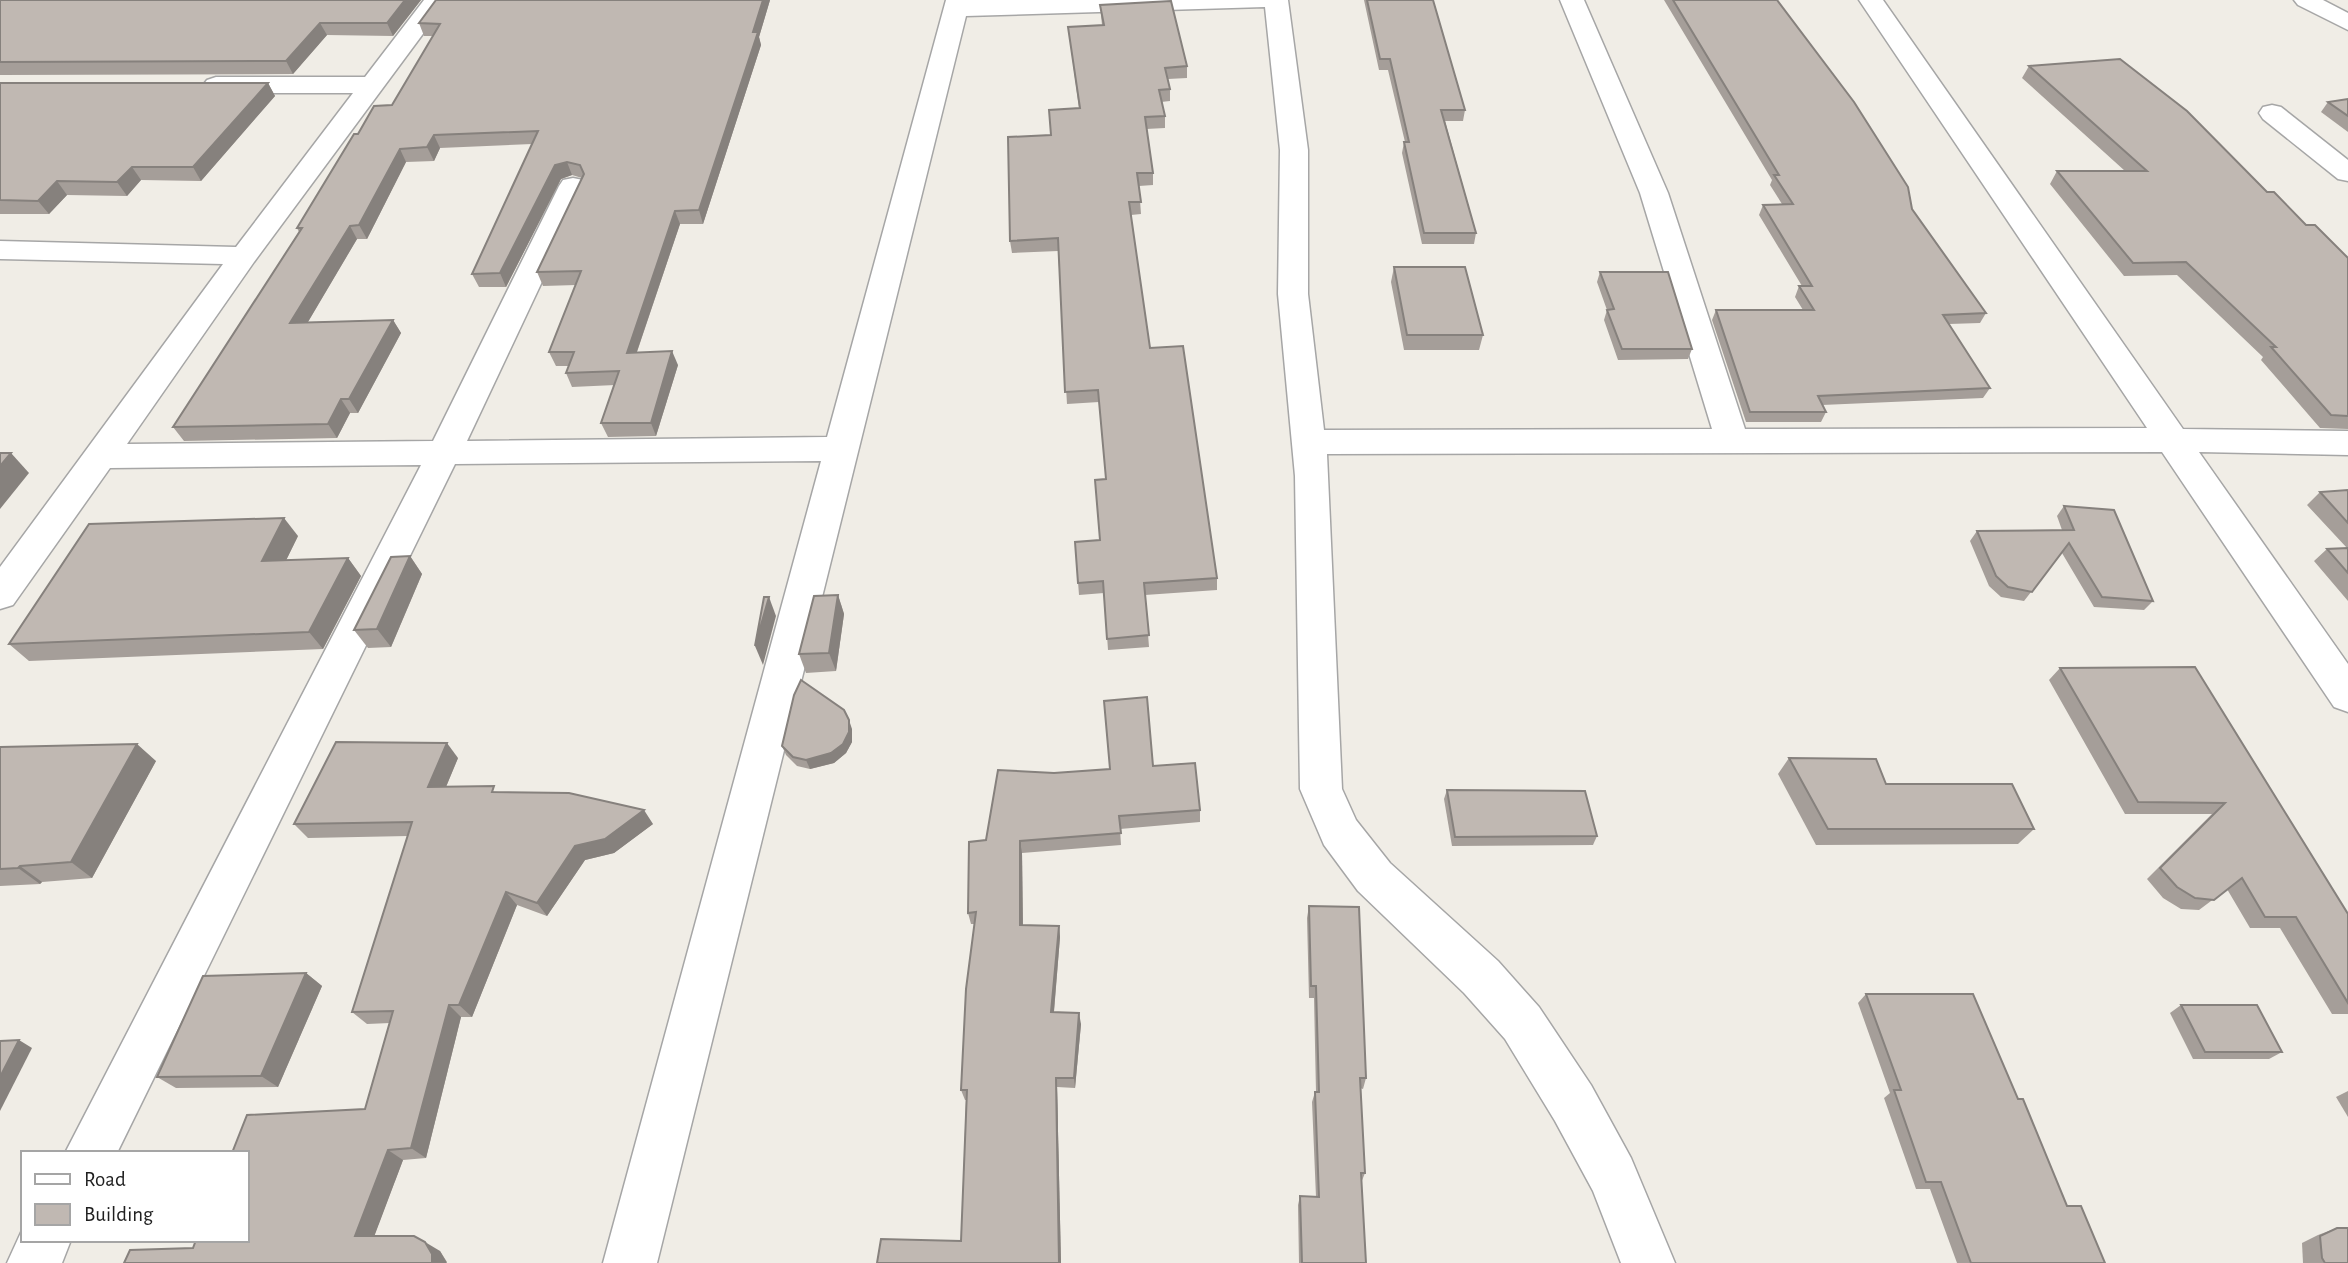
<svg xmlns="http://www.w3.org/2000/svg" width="2348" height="1263" font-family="'Alegreya Sans',sans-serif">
	<rect width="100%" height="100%" fill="#f0ede6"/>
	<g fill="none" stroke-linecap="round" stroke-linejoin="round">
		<g stroke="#a6a6a6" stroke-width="3">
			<g id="minor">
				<path d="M424 0H448L254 262 127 444 433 441 559 186 563 180 573 178 583 180 587 186 467 441 827 437 946 0H1288L1308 150V294L1324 430 1712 429 1640 193 1560 0H1584L1668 193 1745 429 2147 428 1859 0H1883L2183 429 2348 431V455L2199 452 2348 664V712L2334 707 2162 452 1327 454 1342 789 1356 820 1390 863 1498 961 1539 1007 1591 1085 1631 1158 1675 1263H1621L1593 1191 1555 1121 1505 1039 1464 993 1358 891 1324 845 1300 789 1295 476 1278 294 1280 150 1265 7 966 16 657 1263H603L821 461 455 464 117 1153H65L421 465 110 468 13 605 0 609V567L223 264 0 259V241L236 247 353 93H216L207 90 203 85 207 80 216 77H365Z"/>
				<path d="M2294 0H2323L2348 13V30L2298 5Z"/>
				<path d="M2272 105 2281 107 2348 160V181L2338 179 2263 119 2259 113 2263 107Z"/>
				<path d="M23 1228V1240H71L62 1263H7Z"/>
			</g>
		</g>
		<use href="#minor" fill="#fff" fill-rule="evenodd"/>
	</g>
	<g fill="#a59e99">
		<path d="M0 0H421L393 36 327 35 293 74 0 75Z"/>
		<path d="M436 0H770L759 37 761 45 703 224H680L637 352 678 365 656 436 608 437 601 423 615 385 572 387 566 373 569 366H556L549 352 576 285 543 286 537 272 582 178 572 175 561 179 506 287H479L472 274 532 144 440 148 434 161 406 162 367 239H357L308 322 393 320 401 333 358 413H350L337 438 184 441 173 427 299 232 297 228 358 134 392 105 433 36H424L419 23Z"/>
		<path d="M1364 0H1433L1465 110 1463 121H1445L1476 233 1474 244H1422L1402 153 1404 142H1405L1388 70H1379Z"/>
		<path d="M1664 0H1777L1912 209 1986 313 1980 323 1949 324 1990 388 1983 398 1822 405 1826 412 1821 422H1746L1712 320 1716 310H1803L1795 297 1799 286H1802L1759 215 1763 205 1782 204 1770 185 1772 180Z"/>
		<path d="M1100 5 1187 66V78L1168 79 1170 89V101L1161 102 1165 116V128L1146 129 1153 173V185L1139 186 1141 214 1131 215 1150 348 1217 578V590L1145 595 1149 647 1108 650 1104 593 1079 595 1075 542 1100 540 1106 479 1099 402 1067 404 1058 251 1012 253 1010 241 1051 135 1079 108 1068 27 1102 25Z"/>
		<path d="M2029 66 2267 192 2306 225 2348 258V429L2320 428 2261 360 2263 357 2177 275 2124 276 2050 184 2057 171H2125L2022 78Z"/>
		<path d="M0 83H268L275 96 201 181 141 180 127 196 67 195 49 214H0Z"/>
		<path d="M2348 99V132L2321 112 2328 102Z"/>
		<path d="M1394 267 1483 335 1479 350H1404L1391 282Z"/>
		<path d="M1600 272 1692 349 1688 359 1618 360 1604 320 1607 310 1597 282Z"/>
		<path d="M2348 490V601L2314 561 2327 549 2347 548 2307 505 2320 492Z"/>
		<path d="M2064 506 2153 601 2144 610 2094 607 2062 553 2024 601 2001 597 1989 586 1970 541 1977 531 2062 530 2057 516Z"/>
		<path d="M298 536 286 560 348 558 361 576 323 649 29 661 9 644Z"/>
		<path d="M410 556 422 574 391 647 368 648 354 630Z"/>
		<path d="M838 595 844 614 836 671 806 673 799 654Z"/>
		<path d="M2195 667 2348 914V1014H2332L2280 928H2250L2227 889 2199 910 2181 909 2163 898 2147 879 2212 814H2125L2049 680 2060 668Z"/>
		<path d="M852 729V742L846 753 834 763 810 769 797 766 786 755 782 746Z"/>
		<path d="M0 747 156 761 92 878 42 882 40 884 0 886Z"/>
		<path d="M458 758 446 787 499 792 653 824 614 853 585 860 547 916 517 905 472 1017H461L426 1158 403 1160 374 1236 440 1251 447 1262 193 1248 365 1109 390 1023 367 1024 352 1012 408 836 308 838 294 824Z"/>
		<path d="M1789 758 1886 784 2034 829 2018 844 1816 845 1778 774Z"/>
		<path d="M1153 766 1200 810V822L1120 829 1121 845 1022 853 1023 925 1059 926 1060 937 1054 1012 1081 1024 1075 1088 1057 1087 1061 1263H877L961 1241 966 1100H965L961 1090 975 924H971L968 913 986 840 1054 773Z"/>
		<path d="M1447 790 1597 836 1593 845 1452 846 1444 799Z"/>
		<path d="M1309 906 1366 1078 1363 1089 1360 1088 1365 1173 1361 1183 1366 1263H1299L1298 1205 1300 1196 1316 1197 1312 1102 1315 1092H1316L1314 998H1309L1307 918Z"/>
		<path d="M306 973 322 986 278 1087 176 1088 157 1077Z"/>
		<path d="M1866 994 2018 1099 2067 1206 2105 1263H1957L1930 1189H1916L1884 1098 1890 1093 1858 1003Z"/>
		<path d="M2181 1005 2282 1052 2269 1059H2193L2170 1013Z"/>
		<path d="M2348 1091V1117L2336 1097Z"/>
		<path d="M2337 1228 2348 1263H2303L2302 1243 2318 1235Z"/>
	</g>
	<g fill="#86817d">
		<path d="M405 0H421L393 36 387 23Z"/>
		<path d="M763 0H770L759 37 761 45 703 224 699 210Z"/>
		<path d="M320 23 327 35 293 74 286 61Z"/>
		<path d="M268 83 275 96 201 181 193 167Z"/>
		<path d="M434 135 440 148 434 161 427 147Z"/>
		<path d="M400 149 406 162 367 239 359 225Z"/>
		<path d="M567 162 572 175 561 179 506 287 500 273 555 165Z"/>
		<path d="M132 167 141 180 127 196 117 182Z"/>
		<path d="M57 181 67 195 49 214 38 201Z"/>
		<path d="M675 211 680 224 632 366 627 353Z"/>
		<path d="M350 226 357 239 299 337 290 323Z"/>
		<path d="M393 320 401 333 358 413 349 399Z"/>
		<path d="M672 351 678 365 656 436 651 423Z"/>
		<path d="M341 399 350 413 337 438 328 424Z"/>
		<path d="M11 453 29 473 0 509V466Z"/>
		<path d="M284 518 298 536 277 579 262 561Z"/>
		<path d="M410 556 422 574 391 647 377 629Z"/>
		<path d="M348 558 361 576 323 649 309 632Z"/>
		<path d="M838 595 844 614 836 671 829 653Z"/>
		<path d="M769 597 776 616 763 665 755 646Z"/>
		<path d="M849 720 852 729V742L846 753 834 763 810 769 806 760Z"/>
		<path d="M447 743 458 758 440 801 428 787Z"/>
		<path d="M137 744 156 761 92 878 71 862Z"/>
		<path d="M644 810 653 824 614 853 585 860 547 916 537 903 575 846Z"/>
		<path d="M1020 841 1022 853 1023 936 1020 925Z"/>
		<path d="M20 866 42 882 40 884 18 868Z"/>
		<path d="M506 892 517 905 472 1017 459 1005Z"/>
		<path d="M1059 926 1060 937 1053 1022 1051 1012Z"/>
		<path d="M306 973 322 986 278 1087 261 1076Z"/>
		<path d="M449 1005 461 1017 426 1158 411 1148Z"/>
		<path d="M1079 1013 1081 1024 1075 1088 1074 1078Z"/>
		<path d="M19 1040 32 1048 0 1111V1077Z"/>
		<path d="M1056 1078 1057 1087 1061 1263H1059Z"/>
		<path d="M388 1150 403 1160 371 1245 355 1236Z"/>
		<path d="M425 1242 440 1251 447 1263H432Z"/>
	</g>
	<g fill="#c0b8b2" stroke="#86817d" stroke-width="2">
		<path d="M0 0H405L387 23H320L286 61 0 62Z"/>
		<path d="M436 0H763L753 32H758L699 210 675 211 627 353 672 351 651 423H601L619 371 566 373 574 352H549L581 271 537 272 584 174 580 165 567 162 555 165 500 273 472 274 538 131 434 135 427 147 400 149 359 225 350 226 290 323 393 320 349 399H341L328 424 173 427 302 228H297L354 134H358L374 106 392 105 440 24 419 23Z"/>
		<path d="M1367 0H1433L1465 110H1441L1476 233H1424L1404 142H1409L1390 59H1380Z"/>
		<path d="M1673 0H1777L1854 102 1908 187 1912 209 1986 313 1943 315 1990 388 1818 396 1826 412H1750L1716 310H1814L1799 286H1812L1763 205 1793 204 1774 175H1779Z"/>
		<path d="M1171 1 1187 66 1165 68 1170 89 1159 90 1165 116 1145 117 1153 173H1137L1141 202H1129L1150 348 1183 346 1217 578 1144 583 1149 635 1107 639 1103 581 1078 583 1075 542 1100 540 1095 480 1106 479 1098 390 1065 392 1058 238 1010 241 1008 137 1051 135 1049 110 1080 108 1068 27 1104 25 1100 5Z"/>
		<path d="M2120 59 2187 111 2267 192H2274L2306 225H2315L2348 258V416L2331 415 2271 347H2276L2186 262 2133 263 2057 171H2147L2029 66Z"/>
		<path d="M0 83H268L193 167H132L117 182 57 181 38 201 0 200Z"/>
		<path d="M2348 99V116L2328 102Z"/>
		<path d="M1394 267H1465L1483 335H1407Z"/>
		<path d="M1600 272H1668L1692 349H1622L1607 310 1614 309Z"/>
		<path d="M0 453H11L0 466Z"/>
		<path d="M2348 490V523L2320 492Z"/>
		<path d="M2064 506 2114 510 2153 601 2102 597 2069 543 2032 592 2008 587 1996 576 1977 531 2074 530Z"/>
		<path d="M284 518 262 561 348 558 309 632 9 644 89 524Z"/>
		<path d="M2348 548V573L2327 549Z"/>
		<path d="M410 556 377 629 354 630 391 557Z"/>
		<path d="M838 595 829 653 799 654 814 596Z"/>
		<path d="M764 597H769L755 646Z"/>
		<path d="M2195 667 2348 914V1003L2296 917H2265L2242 878 2214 900 2195 898 2177 887 2160 868 2225 803 2138 802 2060 668Z"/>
		<path d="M801 680 844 710 849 720V732L843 744 831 753 806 760 793 757 782 746 794 695Z"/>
		<path d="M1147 697 1153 766 1195 763 1200 810 1119 816 1121 833 1020 841V925L1059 926 1051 1012 1079 1013 1074 1078H1056L1059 1263H877L881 1239 961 1241 967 1090H961L966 989 976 912 968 913 969 842 986 840 998 770 1054 773 1110 769 1104 701Z"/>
		<path d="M336 742 447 743 428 787 494 786 492 792 569 793 644 810 605 839 575 846 537 903 506 892 459 1005H449L411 1148 388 1150 355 1236H414L425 1242 432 1254V1263H124L130 1250 193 1248 196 1240H247V1153H232L247 1115 365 1109 393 1011 352 1012 412 822 294 824Z"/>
		<path d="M137 744 71 862 20 866 18 868 0 869V747Z"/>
		<path d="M1789 758 1876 759 1886 784H2012L2034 829H1828Z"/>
		<path d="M1447 790 1585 791 1597 836 1455 837Z"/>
		<path d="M1309 906 1359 907 1366 1078H1360L1365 1173H1361L1366 1263H1302L1300 1196 1319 1197 1315 1092H1319L1316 986H1311Z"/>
		<path d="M306 973 261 1076 157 1077 203 976Z"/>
		<path d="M1866 994H1973L2018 1099H2023L2067 1206H2081L2105 1263H1971L1941 1182H1926L1894 1090H1901Z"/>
		<path d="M2181 1005H2257L2282 1052H2205Z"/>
		<path d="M19 1040 0 1077V1041Z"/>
		<path d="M2337 1228H2348V1263H2325L2322 1258 2320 1236Z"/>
	</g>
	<rect x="21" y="1151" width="228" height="91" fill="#ffffff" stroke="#a5a5a5" stroke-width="2"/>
	<rect x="35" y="1174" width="35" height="10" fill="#ffffff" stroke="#a5a5a5" stroke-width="2"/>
	<text x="84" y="1186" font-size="21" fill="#1f1f1f">Road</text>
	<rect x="35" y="1204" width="35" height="21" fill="#c0b8b2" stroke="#a5a5a5" stroke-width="2"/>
	<text x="84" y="1221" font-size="21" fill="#1f1f1f">Building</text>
</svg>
